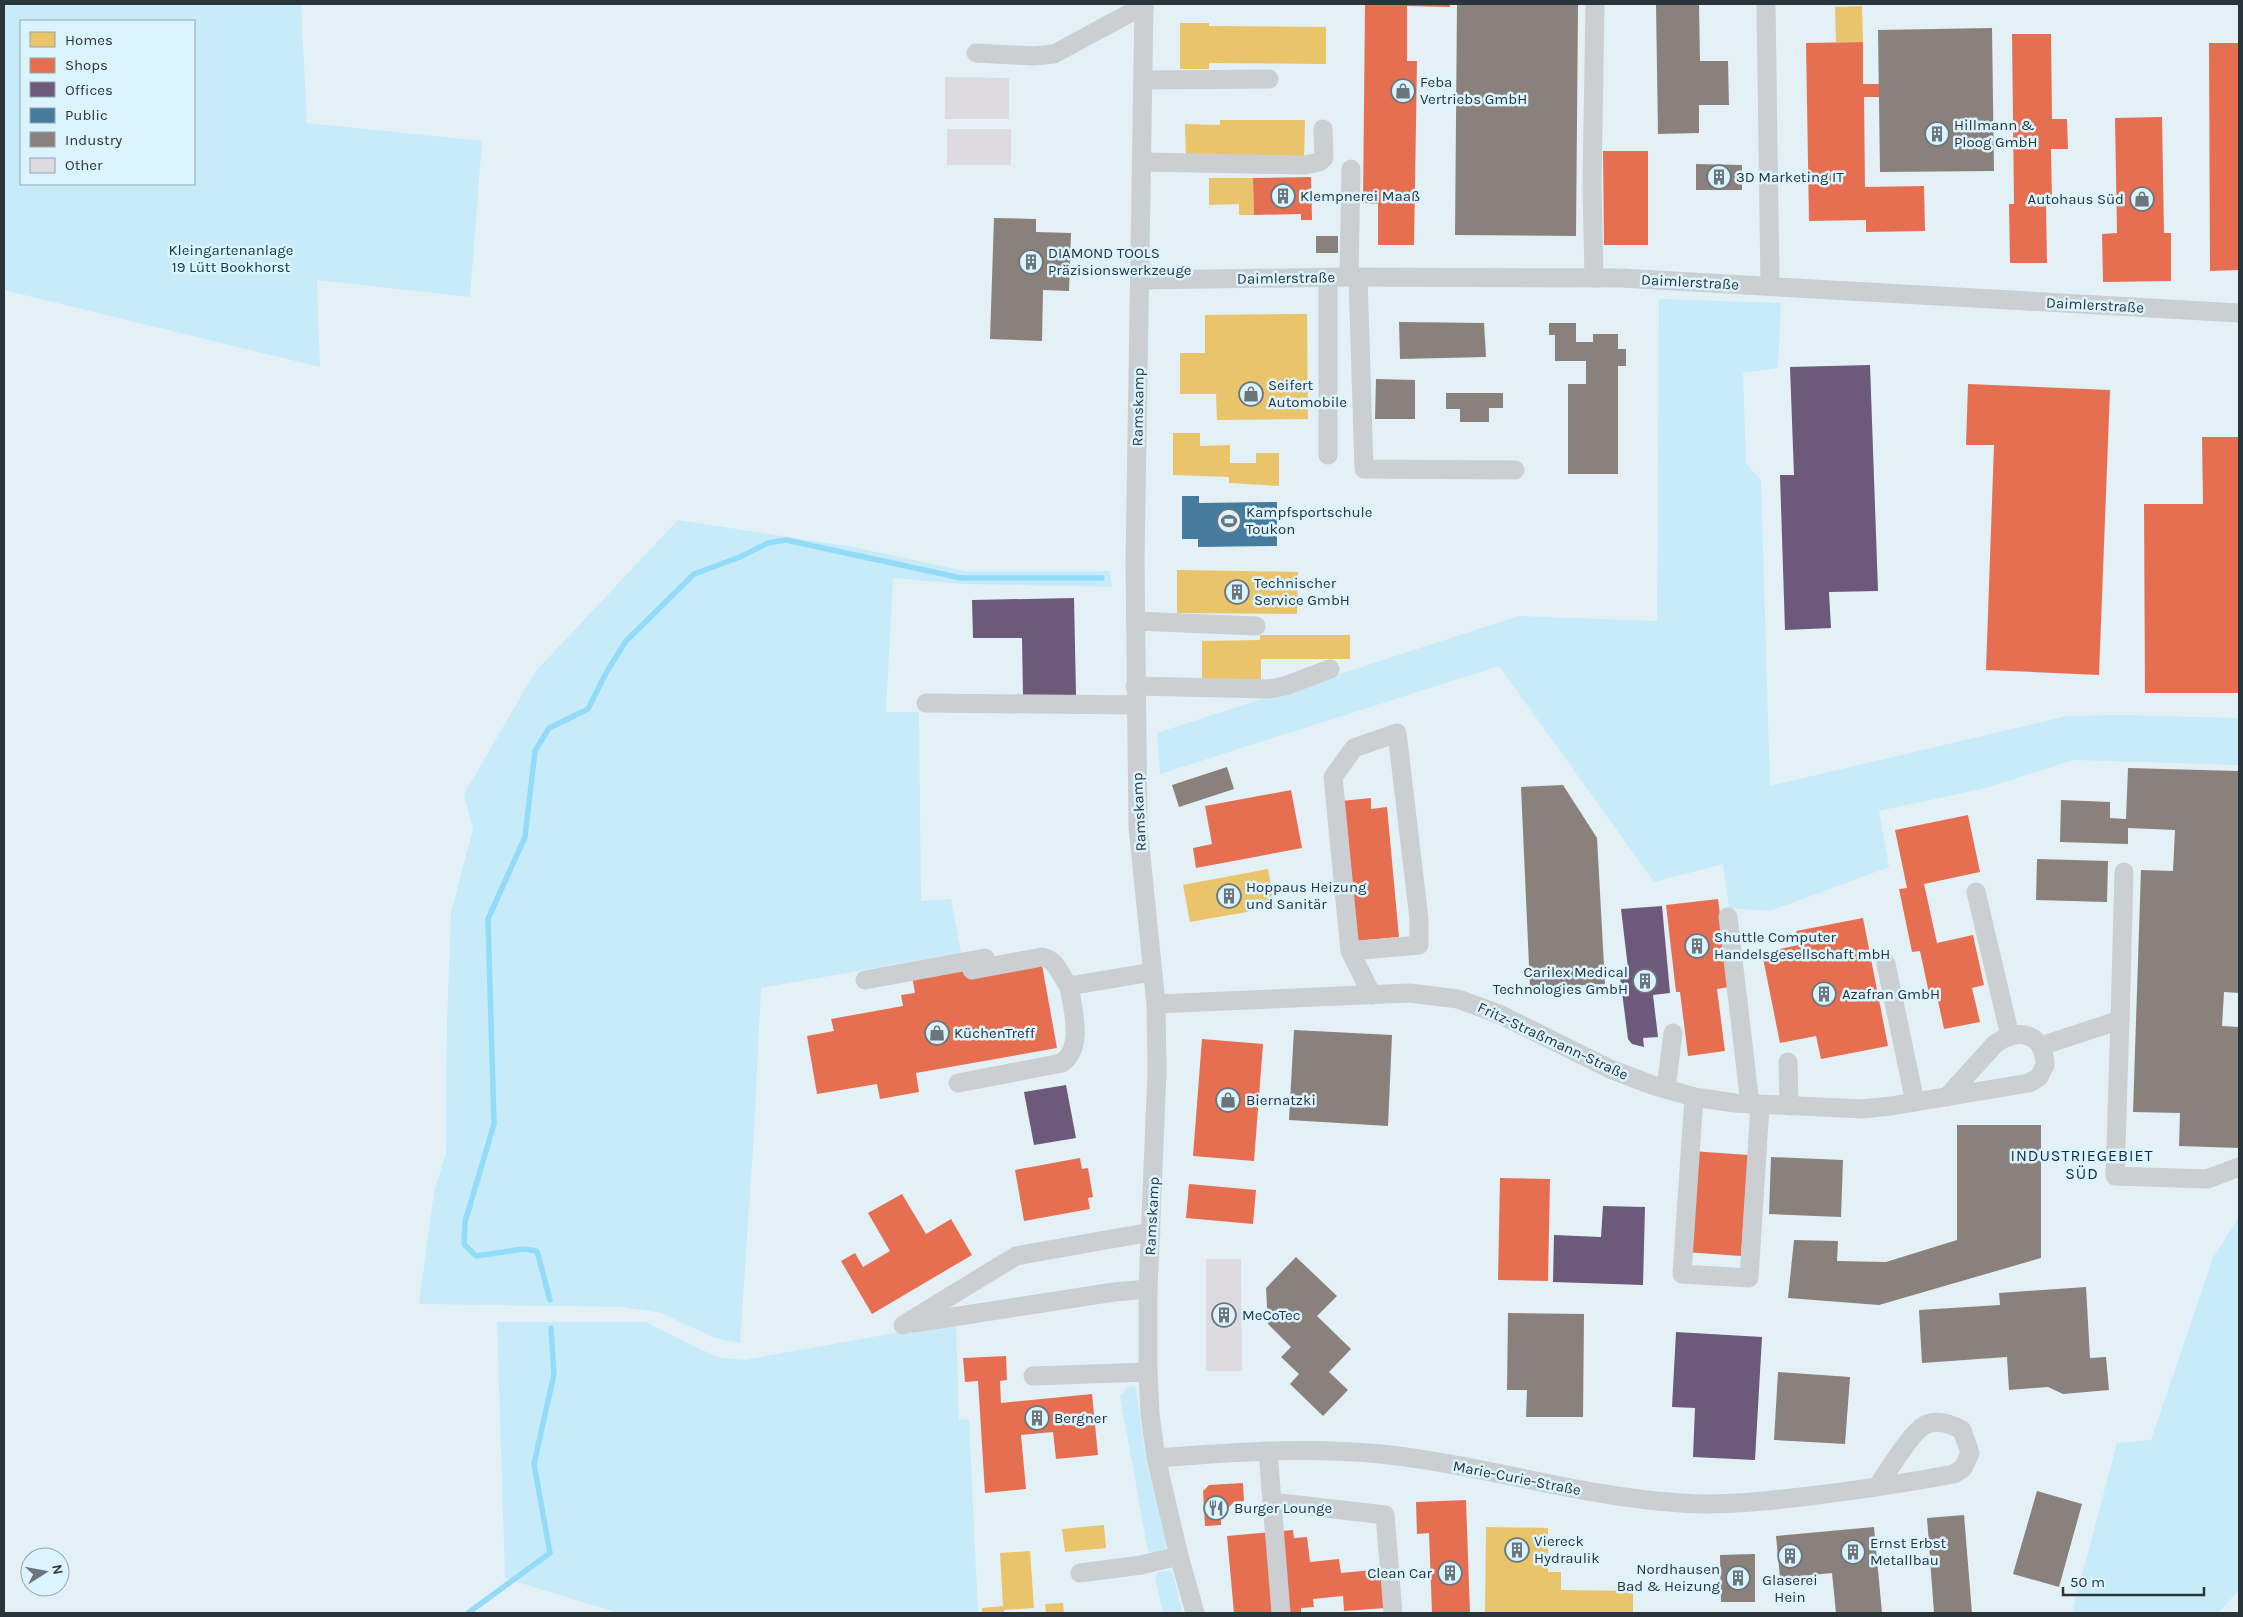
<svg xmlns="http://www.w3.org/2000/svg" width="2243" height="1617" font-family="Karla,sans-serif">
	<rect width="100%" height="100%" fill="#e3f0f5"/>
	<g fill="#c8ebf9" fill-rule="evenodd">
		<path d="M4 4H301L307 123 482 141 470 297 317 280 320 367 4 290ZM194 21V184H21V21Z"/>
		<path d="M1659 299 1781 303 1778 368 1743 373 1746 463 1761 481 1770 786 2067 716 2123 715 2239 718V765L2073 760 1986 788 1879 811 1889 867 1770 911 1729 908 1723 864 1654 882 1499 666 1160 774 1157 733 1519 616 1657 621Z"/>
		<path d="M678 520 853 547 965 571H1109L1112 587 962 584 893 578 886 712H919L921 901 951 899 961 953 761 988 754 1133 740 1343 715 1338 661 1313 624 1307 419 1304 434 1192 446 1153 447 1021 451 913 473 829 464 794 535 672Z"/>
		<path d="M2239 1217V1590L2218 1613H2072L2117 1443 2151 1440 2213 1258Z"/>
		<path d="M497 1322H645L717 1357 744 1360 956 1322 959 1420 969 1419 978 1613H618L505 1578Z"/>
		<path d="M1132 1386 1136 1388 1146 1462 1167 1544 1165 1549 1154 1553 1148 1551 1120 1396 1127 1388Z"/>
		<path d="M1169 1570 1173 1574 1182 1613H1163L1155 1578 1158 1572Z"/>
	</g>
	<g fill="#e9c46a">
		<path d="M1862 6 1863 42H1836L1835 7Z"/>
		<path d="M1180 23H1209V26L1326 27V64L1209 63V69H1180Z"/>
		<path d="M1220 120H1305L1304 158 1186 157 1185 124 1220 125Z"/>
		<path d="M1209 178H1253L1254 215H1239V204L1209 205Z"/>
		<path d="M1307 314 1308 419 1217 420 1216 394H1180V353H1205V315Z"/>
		<path d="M1173 433H1200V446L1230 445V463H1256V453H1279V486L1229 483V477L1173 475Z"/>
		<path d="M1177 570 1298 572 1297 614 1177 613Z"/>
		<path d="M1260 635H1350V659H1261V680H1202V641L1260 640Z"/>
		<path d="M1268 869 1275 907 1190 922 1183 885Z"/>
		<path d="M1104 1525 1106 1548 1065 1552 1062 1529Z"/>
		<path d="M1486 1527 1548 1528V1572H1561V1590L1633 1591V1613H1485Z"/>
		<path d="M1030 1551 1034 1608 1004 1610 1005 1613H982V1608L1003 1606 1000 1553Z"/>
		<path d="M1063 1603 1064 1613H1046L1045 1604Z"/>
	</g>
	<g fill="#e76f51">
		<path d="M1365 4H1450V7L1407 6V61H1417L1414 245H1378V204L1363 203Z"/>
		<path d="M2012 34H2051L2052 119H2067L2068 149H2051L2052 203 2046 204 2047 263H2010L2009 204H2014Z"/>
		<path d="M1863 42V84H1879V97H1864L1865 187 1924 186 1925 231 1866 232V220L1809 221 1806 43Z"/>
		<path d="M2209 43H2239V270L2210 271Z"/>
		<path d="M2162 117 2164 233H2171V281L2103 282 2102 234 2117 233 2115 118Z"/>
		<path d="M1603 151H1648V245H1604Z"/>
		<path d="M1311 177 1312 220H1301V214L1254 215 1253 178Z"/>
		<path d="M1968 384 2110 390 2099 675 1986 670 1994 445H1966Z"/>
		<path d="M2202 437H2239V693H2145L2144 504H2203Z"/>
		<path d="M1291 790 1302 848 1196 868 1193 848 1212 844 1205 806Z"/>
		<path d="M1371 798V809L1387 807 1399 937 1354 941 1341 801Z"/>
		<path d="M1968 815 1980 872 1924 884 1937 943 1973 935 1984 985 1972 988 1980 1022 1944 1029 1937 996 1930 998 1920 951 1912 952 1899 889 1907 888 1895 830Z"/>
		<path d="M1718 899 1729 987 1717 989 1725 1051 1688 1056 1680 992H1676L1666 905Z"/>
		<path d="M1863 918 1888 1046 1821 1059 1816 1036 1780 1043 1762 953 1798 945 1796 931Z"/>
		<path d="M1042 965 1057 1048 916 1073 919 1092 880 1099 877 1084 817 1094 807 1036 834 1031 831 1019 903 1006 901 995 915 993 912 976 966 966Z"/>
		<path d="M1202 1039 1263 1044 1254 1161 1193 1156Z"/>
		<path d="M1692 1151 1748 1155 1741 1256 1685 1252Z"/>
		<path d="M1080 1158 1082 1169 1088 1168 1093 1197 1088 1198 1090 1209 1024 1221 1015 1170Z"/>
		<path d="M1500 1178 1550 1179 1548 1281 1498 1280Z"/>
		<path d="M1189 1184 1256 1190 1253 1224 1186 1218Z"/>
		<path d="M902 1194 926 1234 951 1219 972 1255 872 1314 841 1261 855 1253 863 1267 890 1251 868 1213Z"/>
		<path d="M1006 1356 1007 1380 1000 1381 1001 1403 1092 1394 1098 1455 1056 1459 1053 1432 1021 1435 1026 1489 985 1493 978 1381 965 1382 963 1358Z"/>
		<path d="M1243 1483 1244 1501 1234 1502 1221 1515V1525L1205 1526 1203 1491 1209 1485Z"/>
		<path d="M1466 1500 1470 1613H1432L1429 1533 1417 1534 1416 1502Z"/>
		<path d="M1293 1530 1294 1538 1307 1537 1310 1562 1339 1559 1341 1573 1383 1569 1386 1608 1344 1611 1343 1596 1313 1599 1314 1607 1301 1608V1613H1234L1227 1536Z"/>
	</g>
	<g fill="#6d597a">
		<path d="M1870 365 1878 591 1829 592 1831 628 1785 630 1780 475H1794L1790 367Z"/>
		<path d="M1074 598 1076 695 1023 696 1022 638H973L972 600Z"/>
		<path d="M1662 906 1670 993 1653 995 1658 1037 1643 1038 1644 1047 1632 1044 1628 1039 1619 969 1628 968 1621 909Z"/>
		<path d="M1066 1085 1076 1138 1034 1145 1024 1092Z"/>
		<path d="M1603 1206 1645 1207 1643 1285 1553 1282 1554 1235 1601 1237Z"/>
		<path d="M1676 1332 1762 1337 1755 1460 1693 1457 1695 1408 1672 1407Z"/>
	</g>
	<path fill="#457b9d" d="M1182 496H1199V503L1277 502V546L1198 547V539H1182Z"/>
	<g fill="#8a817c">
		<path d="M1457 4H1578L1576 236 1455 235Z"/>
		<path d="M1656 4H1699L1700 61H1728L1729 105H1699V133L1658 134Z"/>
		<path d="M1992 28 1994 171 1880 172 1878 30Z"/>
		<path d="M1696 164 1742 165V190H1696Z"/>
		<path d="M994 218 1036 219V232L1071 233 1069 291 1043 290 1042 341 990 339Z"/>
		<rect x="1316" y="236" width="22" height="17"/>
		<path d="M1399 322 1484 323 1486 357 1400 359Z"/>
		<path d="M1549 323H1576V342H1593V334H1618V349H1626V366H1618V474H1568V384H1586V361H1555V335H1549Z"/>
		<path d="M1376 379 1415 380V419H1375Z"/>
		<path d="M1446 393H1503V408H1489V422H1460V409H1446Z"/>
		<path d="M1227 767 1234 789 1179 807 1172 785Z"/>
		<path d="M2128 768 2239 771V993L2224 992 2222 1026 2239 1027V1148L2179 1146 2180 1113 2133 1112 2141 870 2173 871 2175 830 2128 828V844L2060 842 2061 800 2110 802V818L2126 819Z"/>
		<path d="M1563 785 1597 838 1605 984 1530 988 1521 787Z"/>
		<path d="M2037 859 2108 861 2107 902 2036 900Z"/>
		<path d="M1294 1030 1392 1035 1388 1126 1289 1120Z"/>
		<path d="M1957 1125H2041V1258L1879 1305 1788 1298 1794 1240 1838 1241 1837 1261 1886 1262 1957 1240Z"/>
		<path d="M1771 1157 1843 1160 1841 1217 1769 1214Z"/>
		<path d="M1296 1257 1337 1296 1317 1316 1351 1349 1329 1372 1348 1390 1323 1416 1290 1384 1299 1374 1281 1357 1291 1347 1268 1324 1266 1288Z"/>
		<path d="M2086 1287 2090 1358 2106 1357 2109 1390 2063 1394 2048 1387 2009 1390 2007 1357 1922 1363 1919 1310 2000 1305 1999 1293Z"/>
		<path d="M1508 1313 1584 1314 1583 1417H1526L1527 1390H1507Z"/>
		<path d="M1778 1372 1850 1377 1845 1444 1774 1440Z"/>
		<path d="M2037 1491 2082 1504 2059 1587 2013 1574Z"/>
		<path d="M1964 1515 1972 1613H1934L1927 1518Z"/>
		<path d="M1874 1527 1882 1613H1836L1832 1573 1780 1578 1776 1536Z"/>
		<path d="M1755 1554V1602H1721L1720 1555Z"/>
	</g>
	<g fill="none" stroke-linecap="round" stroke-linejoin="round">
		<g stroke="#92dcf8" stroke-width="5.5">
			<path d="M550 1300 537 1251 523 1249 476 1256 464 1244 465 1222 494 1124 488 919 525 837 535 751 549 728 588 709 606 673 626 641 694 574 740 557 768 543 786 540 961 578H1102"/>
			<path d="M468 1613 550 1553 534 1464 554 1374 551 1328"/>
		</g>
	</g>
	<g fill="#dddae0">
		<path d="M945 77 1009 78V119H945Z"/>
		<rect x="947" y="129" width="64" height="36"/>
		<path d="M1206 1259H1241L1242 1371H1206Z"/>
	</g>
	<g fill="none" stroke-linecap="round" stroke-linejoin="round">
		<g stroke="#cbcfd1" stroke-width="19">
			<path d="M1144 4 1135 562 1138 827 1156 1004 1157 1072 1148 1289V1372L1150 1414 1156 1458 1179 1556 1195 1613"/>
			<path d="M1766 4 1770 286"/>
			<path d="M976 53 1034 56 1054 54 1130 13 1144 9"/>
			<path d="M1143 80 1269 79"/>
			<path d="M1142 162 1305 165 1319 162 1324 158 1323 129"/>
			<path d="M1349 277 1351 169"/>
			<path d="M1358 277 1364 469 1515 470"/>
			<path d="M1594 278 1592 185 1595 4"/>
			<path d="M1141 280 1349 277 1621 278 2239 313"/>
			<path d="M1328 455V277"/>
			<path d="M1135 621 1256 626"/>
			<path d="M1135 686 1269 689 1285 686 1330 669"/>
			<path d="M926 703 1136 705"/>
			<path d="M1976 892 2010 1036"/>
			<path d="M1728 917 1750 1104"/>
			<path d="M1350 951 1419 945V919L1397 733 1354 748 1333 777 1350 951 1372 995"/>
			<path d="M1886 964 1915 1102"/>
			<path d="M972 970 1042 957C1058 960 1060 976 1069 986L1152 972"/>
			<path d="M865 980 985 958"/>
			<path d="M1156 1004 1410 993 1458 999 1499 1014 1610 1069 1652 1085 1694 1097 1735 1103 1862 1109 1891 1106 2029 1083 2039 1077 2045 1065C2044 1033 2019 1027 1995 1044L1947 1097"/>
			<path d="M2120 1020 2115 1176 2207 1179 2239 1167"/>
			<path d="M2041 1046 2120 1020 2124 872"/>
			<path d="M1788 1062 1789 1106"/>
			<path d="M958 1083 1062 1063C1084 1047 1073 1010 1069 986"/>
			<path d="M1666 1089 1673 1033"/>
			<path d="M1694 1097 1682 1274 1749 1278 1760 1105"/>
			<path d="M914 1323 1114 1292 1148 1289"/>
			<path d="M903 1325 1016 1256 1151 1232"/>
			<path d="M1033 1376 1148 1372"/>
			<path d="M1268 1452 1281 1613"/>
			<path d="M1156 1458C1233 1452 1313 1446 1390 1455 1488 1466 1582 1497 1681 1503 1724 1506 1767 1501 1810 1496 1858 1490 1906 1483 1954 1474L1963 1468 1970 1453 1962 1430C1951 1424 1937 1419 1925 1425 1911 1432 1887 1473 1877 1487"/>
			<path d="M1272 1502 1385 1515 1393 1613"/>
			<path d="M1080 1573 1141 1565 1179 1556"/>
		</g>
	</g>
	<defs>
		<g id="shop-ring" transform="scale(1.25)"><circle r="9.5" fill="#dbf3fd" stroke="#6a767b" stroke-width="1.5"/><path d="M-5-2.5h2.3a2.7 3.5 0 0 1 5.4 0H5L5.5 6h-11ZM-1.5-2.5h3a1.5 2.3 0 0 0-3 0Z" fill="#6a767b"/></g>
		<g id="building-ring" transform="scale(1.25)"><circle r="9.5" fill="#dbf3fd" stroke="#6a767b" stroke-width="1.5"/><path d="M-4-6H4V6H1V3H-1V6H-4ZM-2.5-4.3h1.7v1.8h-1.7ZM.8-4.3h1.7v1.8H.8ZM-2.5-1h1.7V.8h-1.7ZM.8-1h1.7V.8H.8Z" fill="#6a767b"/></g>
		<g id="stadium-ring" transform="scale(1.25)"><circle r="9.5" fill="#dbf3fd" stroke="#6a767b" stroke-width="1.5"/><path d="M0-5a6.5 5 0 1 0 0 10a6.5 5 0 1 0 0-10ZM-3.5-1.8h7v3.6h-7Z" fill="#6a767b"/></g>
		<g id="restaurant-ring" transform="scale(1.25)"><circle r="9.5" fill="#dbf3fd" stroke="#6a767b" stroke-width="1.5"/><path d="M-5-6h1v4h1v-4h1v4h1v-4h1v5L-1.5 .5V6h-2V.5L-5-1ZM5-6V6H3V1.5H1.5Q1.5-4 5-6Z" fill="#6a767b"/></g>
	</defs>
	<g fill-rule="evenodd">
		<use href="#shop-ring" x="1403" y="91"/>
		<use href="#building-ring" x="1937" y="134"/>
		<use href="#building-ring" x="1719" y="177"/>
		<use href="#building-ring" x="1283" y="196"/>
		<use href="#shop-ring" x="2142" y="199"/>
		<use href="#building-ring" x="1031" y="262"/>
		<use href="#shop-ring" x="1251" y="394"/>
		<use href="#stadium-ring" x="1229" y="521"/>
		<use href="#building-ring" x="1237" y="592"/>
		<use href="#building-ring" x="1229" y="896"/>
		<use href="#building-ring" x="1697" y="946"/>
		<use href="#building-ring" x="1645" y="981"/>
		<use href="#building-ring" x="1824" y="994"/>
		<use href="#shop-ring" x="937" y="1033"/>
		<use href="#shop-ring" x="1228" y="1100"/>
		<use href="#building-ring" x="1224" y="1315"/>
		<use href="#building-ring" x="1037" y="1418"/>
		<use href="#restaurant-ring" x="1216" y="1508"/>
		<use href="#building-ring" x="1517" y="1550"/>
		<use href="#building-ring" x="1853" y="1552"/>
		<use href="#building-ring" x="1790" y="1556"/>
		<use href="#building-ring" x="1450" y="1573"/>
		<use href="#building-ring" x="1738" y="1578"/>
	</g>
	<g text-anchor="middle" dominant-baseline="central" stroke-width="5" stroke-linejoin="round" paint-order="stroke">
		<g font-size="15" fill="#29353a" stroke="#dbf3fd" text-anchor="start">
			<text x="1420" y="82">Feba<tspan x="1420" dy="17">Vertriebs GmbH</tspan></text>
			<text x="1954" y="125">Hillmann &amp;<tspan x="1954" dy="17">Ploog GmbH</tspan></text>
			<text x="1736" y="177">3D Marketing IT</text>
			<text x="1300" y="196">Klempnerei Maaß</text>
			<text x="2124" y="199" text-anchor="end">Autohaus Süd</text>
			<text x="1048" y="253">DIAMOND TOOLS<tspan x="1048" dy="17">Präzisionswerkzeuge</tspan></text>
			<text x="1268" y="385">Seifert<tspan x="1268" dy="17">Automobile</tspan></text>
			<text x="1246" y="512">Kampfsportschule<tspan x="1246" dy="17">Toukon</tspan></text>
			<text x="1254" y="583">Technischer<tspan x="1254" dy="17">Service GmbH</tspan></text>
			<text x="1246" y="887">Hoppaus Heizung<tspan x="1246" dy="17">und Sanitär</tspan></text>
			<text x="1714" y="937">Shuttle Computer<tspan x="1714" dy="17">Handelsgesellschaft mbH</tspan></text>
			<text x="1628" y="972" text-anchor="end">Carilex Medical<tspan x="1628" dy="17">Technologies GmbH</tspan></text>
			<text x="1842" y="994">Azafran GmbH</text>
			<text x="954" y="1033">KüchenTreff</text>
			<text x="1246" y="1100">Biernatzki</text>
			<text x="1242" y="1315">MeCoTec</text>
			<text x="1054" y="1418">Bergner</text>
			<text x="1234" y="1508">Burger Lounge</text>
			<text x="1534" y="1541">Viereck<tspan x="1534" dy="17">Hydraulik</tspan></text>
			<text x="1870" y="1543">Ernst Erbst<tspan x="1870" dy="17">Metallbau</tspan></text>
			<text x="1720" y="1569" text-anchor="end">Nordhausen<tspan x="1720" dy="17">Bad &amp; Heizung</tspan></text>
			<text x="1432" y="1573" text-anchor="end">Clean Car</text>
			<text x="1790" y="1580" text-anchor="middle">Glaserei<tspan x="1790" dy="17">Hein</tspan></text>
		</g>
		<g font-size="15" fill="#0b3a49" stroke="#dbf3fd">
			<text x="231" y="250">Kleingartenanlage<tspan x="231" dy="17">19 Lütt Bookhorst</tspan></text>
		</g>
		<g font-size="15" fill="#29353a" stroke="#dbf3fd">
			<text transform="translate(1286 278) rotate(-1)">Daimlerstraße</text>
			<text transform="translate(1690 282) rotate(3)">Daimlerstraße</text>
			<text transform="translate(2095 305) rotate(3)">Daimlerstraße</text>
			<text transform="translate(1138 407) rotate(-89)">Ramskamp</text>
			<text transform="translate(1139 812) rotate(-93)">Ramskamp</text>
			<text transform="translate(1553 1041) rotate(25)">Fritz-Straßmann-Straße</text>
			<text transform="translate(1152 1216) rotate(-87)">Ramskamp</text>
			<text transform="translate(1517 1478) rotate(11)">Marie-Curie-Straße</text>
		</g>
		<g font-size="16" letter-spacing="1" fill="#132d37" stroke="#dbf3fd">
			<text x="2082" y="1155">INDUSTRIEGEBIET<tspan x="2082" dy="18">SÜD</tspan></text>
		</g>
	</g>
	<rect width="2243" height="1617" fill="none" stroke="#29353a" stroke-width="10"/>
	<rect x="20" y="20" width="175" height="165" fill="#dbf3fd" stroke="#94a7af"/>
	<rect x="30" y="32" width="25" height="15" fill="#e9c46a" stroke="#94a7af"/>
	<text x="65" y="45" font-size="15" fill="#29353a">Homes</text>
	<rect x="30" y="58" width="25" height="15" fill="#e76f51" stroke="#94a7af"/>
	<text x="65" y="70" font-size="15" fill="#29353a">Shops</text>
	<rect x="30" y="82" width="25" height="15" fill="#6d597a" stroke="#94a7af"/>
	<text x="65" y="95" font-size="15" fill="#29353a">Offices</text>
	<rect x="30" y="108" width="25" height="15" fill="#457b9d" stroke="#94a7af"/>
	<text x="65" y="120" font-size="15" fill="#29353a">Public</text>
	<rect x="30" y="132" width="25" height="15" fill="#8a817c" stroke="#94a7af"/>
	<text x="65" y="145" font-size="15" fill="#29353a">Industry</text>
	<rect x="30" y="158" width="25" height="15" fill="#dddae0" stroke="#94a7af"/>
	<text x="65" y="170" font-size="15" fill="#29353a">Other</text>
	<g transform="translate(45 1572) rotate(79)"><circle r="24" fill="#dbf3fd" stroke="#94a7af"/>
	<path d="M0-4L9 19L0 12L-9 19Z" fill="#6a767b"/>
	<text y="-8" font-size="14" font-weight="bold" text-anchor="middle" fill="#29353a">N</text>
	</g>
	<path d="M2063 1587v8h141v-8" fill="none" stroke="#29353a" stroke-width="2.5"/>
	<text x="2070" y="1587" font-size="15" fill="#29353a" stroke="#dbf3fd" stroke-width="4" paint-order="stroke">50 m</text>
</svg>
